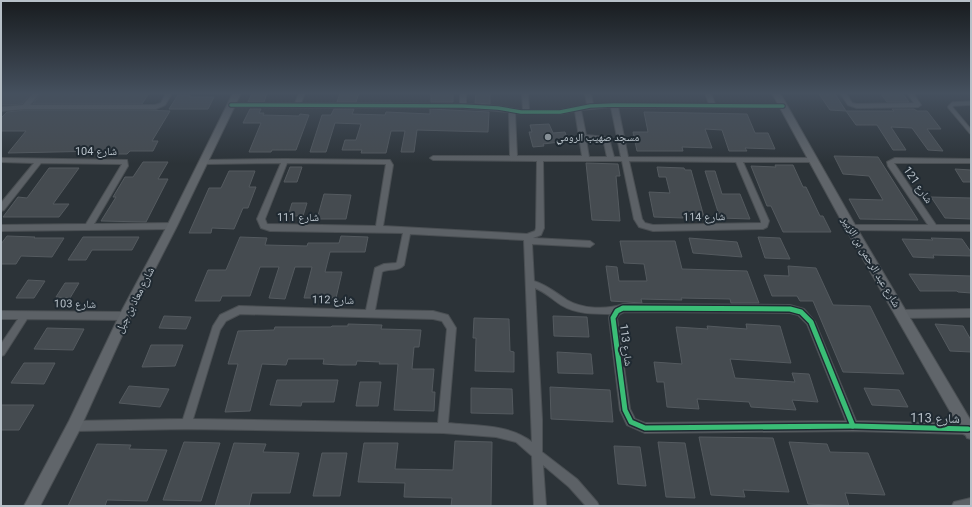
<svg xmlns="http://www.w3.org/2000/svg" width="972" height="507" font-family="Roboto,'Noto Naskh Arabic',sans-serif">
	<rect width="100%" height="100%" fill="#2c3338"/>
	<g fill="#454b50" stroke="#545a5f">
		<path d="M1 93H31L22 104 10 105H1Z"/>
		<path d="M41 93 72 94 149 93 142 104H33Z"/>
		<path d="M252 93H267L264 102H248Z"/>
		<path d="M340 93H359L356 102H337Z"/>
		<path d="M453 93V102H431V94Z"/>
		<path d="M476 93 490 94V104L475 103Z"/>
		<path d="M880 93H902L909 102H887Z"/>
		<path d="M819 94H835L846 111H894L892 109H914L917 111H927L941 129H927L943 151 928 150 912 128 891 127 906 150H893L877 125H856L846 111 830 110Z"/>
		<path d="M178 95H190L189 97H214L208 109H169Z"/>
		<path d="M250 109H261L259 113H264L263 115 299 116 300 114 309 115 296 150H272L271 152H249L261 123H243Z"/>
		<path d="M334 109H354L352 114 385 115 386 112 430 114V109L489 112 488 132 417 130 414 152H401L405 131H391L386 153H361L362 150H342L345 140H356L361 124 335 123 326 152H310L322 115H331Z"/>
		<path d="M25 110H144L170 111 152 141H158L153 151H130L127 154H100L102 151 8 153 26 131H1V118L7 112Z"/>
		<path d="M644 112 747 114 755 133H768L775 149 745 148 747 151H729L722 130 705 129 712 148 682 147 683 151H637L633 132H648Z"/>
		<path d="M549 124 553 133 565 132 568 141 543 144 544 146 533 147 529 132H532L530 125Z"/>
		<path d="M834 156 878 157 918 220 860 219 849 199 883 200 869 176 843 174Z"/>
		<path d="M143 162H168L158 179H168L146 222 101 221 116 197H113L125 177H133Z"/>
		<path d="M586 163 618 164 620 176H616L620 221 592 220Z"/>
		<path d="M775 165H793L803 187H806L820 216H823L831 232H783L771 206H767L751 166 776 167Z"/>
		<path d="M290 167H302L297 182H284Z"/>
		<path d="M657 167 684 168 685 170H691L704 217 682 216 683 218 654 217 649 192 670 193 666 177H659Z"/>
		<path d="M49 168H79L53 204H69L59 217H3L18 197 27 198Z"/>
		<path d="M955 169 971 170V182H963Z"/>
		<path d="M229 171H255L249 187H256L248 208H243L234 229 212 228 211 233H189L209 188H221Z"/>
		<path d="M705 171H715L722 194H740L750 219 720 218Z"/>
		<path d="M324 194 351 195 346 219H317Z"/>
		<path d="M931 197 971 198V219L945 218Z"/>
		<path d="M292 203H307L303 216H288Z"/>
		<path d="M7 236 35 237 34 238H64L52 257 21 256 16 264H1V244Z"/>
		<path d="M341 236 368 237 365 252H330L325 272H342L336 298H304L312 267H295L285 299 269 298 279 267H260L250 296H222L220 301H195L208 270H226L240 237 267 238 265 245 307 246 308 243H339Z"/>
		<path d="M83 237H139L132 250H92L86 260H68Z"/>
		<path d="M758 237 780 238 790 259 765 258Z"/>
		<path d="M689 238 737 242 742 257 693 253Z"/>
		<path d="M931 238 962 239 971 252V256L933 255 934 258 913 257 902 239 933 240Z"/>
		<path d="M620 241H675L682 269 747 271 759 303H731L730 299 681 298 682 300 641 299 642 303 611 301 606 266 617 267 619 281H647L644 264 624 263Z"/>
		<path d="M788 266 816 268 833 305 870 306 904 374 843 372 813 301H800L797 296H772L764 275 789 276Z"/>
		<path d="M909 274 971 276V293L958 292 957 291H920Z"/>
		<path d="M28 280 45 281 34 298H16Z"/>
		<path d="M65 283H79L70 298 56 297Z"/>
		<path d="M164 316 191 317 186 329 159 328Z"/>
		<path d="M553 316 587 317 589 337 554 336Z"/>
		<path d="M474 318 509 319 510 351 514 352V372L475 371 476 338H473Z"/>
		<path d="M348 324 382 325 381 329 421 330 419 347H414L412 369H434L432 392H435L434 411 394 410 398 364H379L380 362 357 361 356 365H340L323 364 324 359H288L286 365 262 364 250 411 225 412 238 364H228L238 331 274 330 275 327H331L332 326H348Z"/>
		<path d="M746 324 780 326 791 363 730 359 735 378 795 382 792 373 809 374 818 402 792 400 796 410 751 407 749 402 697 399 699 409 667 407 664 382H657L654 362 682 364 676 327 708 329 707 326 747 329Z"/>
		<path d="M935 324 963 326 971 340V352L950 351Z"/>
		<path d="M47 328 84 329 73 350 34 349Z"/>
		<path d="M151 345H183L175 366 142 367Z"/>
		<path d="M557 352 591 354 593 374 558 373Z"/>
		<path d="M24 363H55L44 384 11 383Z"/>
		<path d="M277 380H338L334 402H302L301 406 270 405Z"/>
		<path d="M360 382H381L378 406H356Z"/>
		<path d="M129 386 169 389 160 407 119 403Z"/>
		<path d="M550 387 610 390 613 422 551 419Z"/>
		<path d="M471 388 512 389 513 414 471 413Z"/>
		<path d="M864 388 899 390 908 407 872 405Z"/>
		<path d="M1 405H34L19 430H1Z"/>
		<path d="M699 437 773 438 789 492 743 490 745 497 711 495Z"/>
		<path d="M455 441 492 442 491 506H451L452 498 404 497 405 483 358 482 364 443H398L395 469 453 470Z"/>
		<path d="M184 442 220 443 201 501 163 500Z"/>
		<path d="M658 442 685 443 695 498 666 497Z"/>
		<path d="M789 442 827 444 830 452 868 453 885 495 845 493 849 506 808 504Z"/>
		<path d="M234 443 266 444 263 452 299 453 290 493H252L249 506H215Z"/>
		<path d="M97 444 131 445 129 449 167 450 147 501 107 500 105 506H68Z"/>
		<path d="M614 446 640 447 646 486 618 484Z"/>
		<path d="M322 453H347L340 496H313Z"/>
	</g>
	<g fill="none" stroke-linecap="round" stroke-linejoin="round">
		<g stroke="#4a4f53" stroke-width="5.5">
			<path id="lane" d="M971 103 953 104 950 107 971 132"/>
		</g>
		<g stroke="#4a4f53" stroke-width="2">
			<g id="street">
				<path d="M33 93H40L30 105H155L161 103 166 93H172L165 105 156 109H25L1 111V107L23 105Z"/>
				<path d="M299 93H305L301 103 460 104V93H466V104L498 106 521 110H523L522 93H528L529 110H560L587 105 585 93H591L593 104H709L705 93H711L715 104 785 105 786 106 783 108 618 107 628 157 813 158 816 160 813 162H743L769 221 767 227 763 229 653 231 639 227 634 219 622 161H543L544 228 541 235 533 238 590 241 594 244 590 247 532 244 534 281C547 285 556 293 567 300 582 309 607 310 623 304L790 305 804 309 815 322 856 421 968 424 971 425V439L967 438 965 434 853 431 645 433 627 425 620 410 609 318 610 314C593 314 576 314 561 305 552 299 545 292 535 288L542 419V452L577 479 597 502 599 506H586L569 487 543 465 546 506H534L532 456 516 442 496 437 443 433 186 429 74 431 70 429 69 426 70 423 74 421 183 419 213 326 220 315 239 306 366 310 375 268 384 264 396 263 397 262 403 233 270 231 261 228 257 219 281 163 204 164 201 162 202 160 285 159 388 160H390L393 165 383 226 527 234 535 231 536 228 537 161 433 160 430 158 433 156H510L509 112 463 108 231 107 228 105 231 103H295ZM611 107 621 157H614L610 142 606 137 586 135 581 110ZM575 111 582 156H517L515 113 560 114ZM586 140 602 141 604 143 607 157H589ZM629 161 736 162 761 221V223L653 225 645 223 642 219ZM287 163 386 164 376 226 267 224 265 219ZM410 234 524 240 532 442C509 424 476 426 448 423L456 328 448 315 433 311 375 310 382 272C389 268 398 272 404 265ZM624 312 790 313 798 315 807 324 846 421 645 423 635 419 630 409 617 318 620 314ZM240 314 433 319 442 321 447 329 438 423 193 419 220 330 226 321Z"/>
				<path d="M840 93H846L852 103 857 104 914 103 907 93H913L921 105 918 107 857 108 848 105Z"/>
				<path d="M1 158 127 160 128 166 94 224 172 223 176 226 172 229 1 231V225L86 224 122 164 41 163 4 210 1 211V203L34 163 1 162Z"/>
				<path d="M895 158 971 159V163H894L936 225H971V231L848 230 847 228 848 226 851 225H928L888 166 887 162Z"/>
				<path d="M971 309V317L902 318 899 317 898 314 899 311 902 310Z"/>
				<path d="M1 311 125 312 128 313 129 316 128 319 125 320 27 319 4 355 1 356V344L18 319H1Z"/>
				<path d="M971 498V506H952L954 502Z"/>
			</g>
		</g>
		<g stroke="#4a4f53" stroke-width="2">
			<g id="secondary">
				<path d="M233 93H241L177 226 130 318 79 431 40 506H24L69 421 121 312 167 226Z"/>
				<path d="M772 93H780L855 225 971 421V435L968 436 963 434 847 231Z"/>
			</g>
		</g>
		<use href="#lane" stroke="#5c6166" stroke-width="3.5"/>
		<use href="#street" fill="#5c6166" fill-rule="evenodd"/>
		<use href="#secondary" fill="#60656a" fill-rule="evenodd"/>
		<g stroke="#202a32" stroke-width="5.5">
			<path id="cycleway-far1" d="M231 105 463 106 498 108 521 112H560L590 106 614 105 783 106"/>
		</g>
		<g stroke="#202a32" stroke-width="8">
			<g id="cycleway">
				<path d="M623 308 790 309 801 312 811 322 853 426 645 428 631 422 625 410 613 318 617 311Z"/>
				<path d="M853 426 968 429"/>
			</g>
		</g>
		<use href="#cycleway-far1" stroke="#3abd76" stroke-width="3.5"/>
		<use href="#cycleway" stroke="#3abd76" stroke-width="5"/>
	</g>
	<linearGradient id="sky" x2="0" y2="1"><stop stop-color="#181c1f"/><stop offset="0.57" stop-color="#45505e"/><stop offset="1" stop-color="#45505e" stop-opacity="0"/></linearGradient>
	<rect width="972" height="164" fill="url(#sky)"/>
	<circle fill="#868f96" stroke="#202a32" stroke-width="1.5" cx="548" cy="137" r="4"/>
	<g text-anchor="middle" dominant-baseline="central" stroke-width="4" stroke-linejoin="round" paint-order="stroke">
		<g font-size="11" fill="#b7c0c8" stroke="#202a32" text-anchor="start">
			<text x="556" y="137">مسجد صهيب الرومي</text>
		</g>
		<g font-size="11" fill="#b7c0c8" stroke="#202a32">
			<text x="96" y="151">شارع 104</text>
			<text transform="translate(918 185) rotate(55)">شارع 121</text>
			<text x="298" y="217">شارع 111</text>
			<text transform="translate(704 217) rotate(-1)">شارع 114</text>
			<text transform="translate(871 262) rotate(59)">شارع عبد الرحمن بن الزبير</text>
			<text transform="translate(135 300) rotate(-63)">شارع معاذ بن جبل</text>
			<text transform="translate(333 300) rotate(1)">شارع 112</text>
			<text transform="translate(75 304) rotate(1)">شارع 103</text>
			<text transform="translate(626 345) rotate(83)">شارع 113</text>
		</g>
		<g font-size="13" fill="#b7c0c8" stroke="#202a32">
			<text transform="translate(935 418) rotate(1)">شارع 113</text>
		</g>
	</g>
	<rect width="972" height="507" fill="none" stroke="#b7c0c8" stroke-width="4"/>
</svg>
